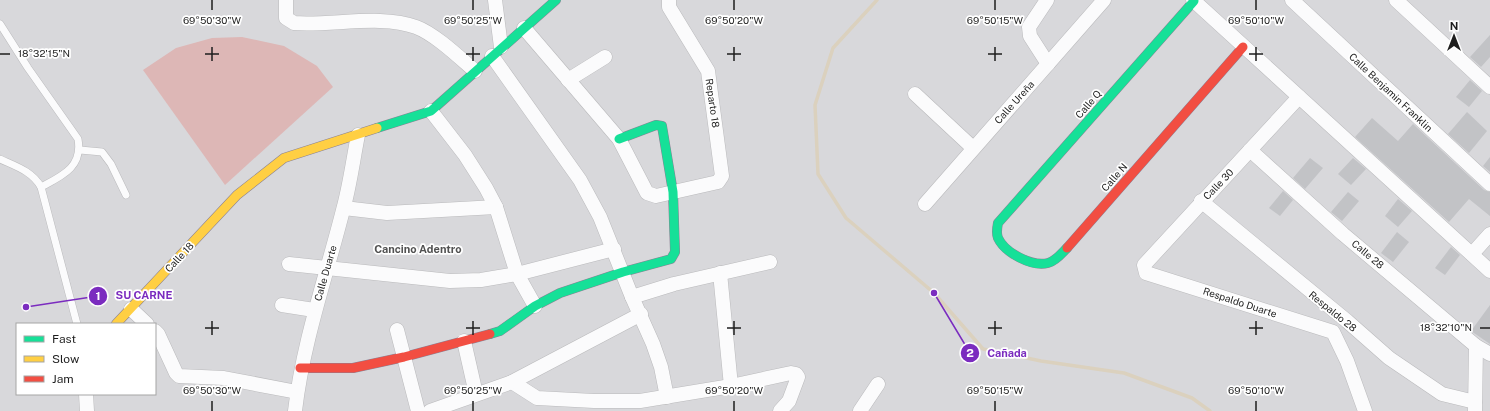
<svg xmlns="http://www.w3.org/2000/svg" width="1490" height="411" font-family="'Public Sans',sans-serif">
	<rect width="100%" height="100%" fill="#e7e7eb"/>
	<path fill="#d8d8db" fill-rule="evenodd" d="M0 0H1490V411H0ZM17 324H155V394H17Z"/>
	<path fill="#ddb7b6" d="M242 37 284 46 317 66 333 87 225 185 143 70 176 48 212 38Z"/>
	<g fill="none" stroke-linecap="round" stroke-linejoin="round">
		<path stroke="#dbd1be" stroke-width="3.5" d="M877 0 833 48 815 105 818 174 846 218 934 293 983 349 1041 361 1124 373 1192 398 1210 411"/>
	</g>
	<g fill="#c2c3c6">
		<path d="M1490 35V57L1481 67 1470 57Z"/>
		<path d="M1470 80 1482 91 1469 107 1456 97Z"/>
		<path d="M1467 112 1487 131 1469 153 1448 134Z"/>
		<path d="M1372 118 1398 141 1413 124 1484 190 1490 192V216L1469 199 1449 222 1355 137Z"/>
		<path d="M1490 157V172L1483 166Z"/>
		<path d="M1310 158 1323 168 1305 189 1293 178Z"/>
		<path d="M1353 158 1366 169 1351 185 1338 174Z"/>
		<path d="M1283 191 1293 200 1280 216 1269 208Z"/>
		<path d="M1348 192 1359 201 1342 221 1331 212Z"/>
		<path d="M1398 199 1412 211 1398 227 1385 216Z"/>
		<path d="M1397 232 1409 242 1393 262 1381 253Z"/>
		<path d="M1451 247 1460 255 1445 275 1435 268Z"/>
		<path d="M1490 305V344L1471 331Z"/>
	</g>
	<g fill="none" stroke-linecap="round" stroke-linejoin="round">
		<g stroke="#bababc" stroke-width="8">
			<g id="lane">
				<path d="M0 24 28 68 78 139C83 167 62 176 41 187"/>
				<path d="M80 150 102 152 111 164 126 195"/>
				<path d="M0 159C15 166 32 171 41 187L77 324"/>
			</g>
		</g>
		<g stroke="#bababc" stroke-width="15">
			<g id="street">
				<path d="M286 0V18L294 23C331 26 382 14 416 27 435 34 460 58 475 71"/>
				<path d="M495 0 501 47"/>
				<path d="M1047 0 1029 27 1030 36 1048 64"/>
				<path d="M1193 0 1490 271"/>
				<path d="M1292 0 1490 184"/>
				<path d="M1396 0 1490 87"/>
				<path d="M524 28 619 139 647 193 656 196 718 182 722 176 708 71 669 7V0"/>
				<path d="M492 56 580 180 600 217 632 297 653 344 661 367 667 397"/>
				<path d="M568 80 605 57"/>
				<path d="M915 94 973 148"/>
				<path d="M1299 97 1144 265 1146 273 1333 332 1347 361 1365 411"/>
				<path d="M431 111 465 155 486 188 496 207 517 274 535 306"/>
				<path d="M1250 150 1343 234 1476 346 1490 354"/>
				<path d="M1201 201 1347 321 1389 358 1442 394 1475 402"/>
				<path d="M925 204 1104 0"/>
				<path d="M344 208 387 213 496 207"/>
				<path d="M1472 254 1490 234"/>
				<path d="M289 264 450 281 481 280 517 274 614 249"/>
				<path d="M720 273 731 386"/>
				<path d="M632 297 674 284 770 262"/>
				<path d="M282 305 314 310"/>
				<path d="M131 309 147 324"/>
				<path d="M397 330 418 411"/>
				<path d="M155 331 158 334 176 373 179 376 224 378 297 392"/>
				<path d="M464 341 476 394"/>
				<path d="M512 382 537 398 594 401H640L731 386 791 373 796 374 798 377 789 401 780 411"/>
				<path d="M86 394 87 411"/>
				<path d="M295 411C303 342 326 277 343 210 350 185 353 160 358 135"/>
				<path d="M430 411 512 382 641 314"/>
				<path d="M860 411 878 384"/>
				<path d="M1475 411 1476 346"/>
			</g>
		</g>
		<g stroke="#8a8194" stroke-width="10">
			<g id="fast">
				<path d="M377 128 431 111 556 0"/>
				<path d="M1067 248C1062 253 1056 261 1048 263 1032 267 1005 253 998 238 996 233 997 228 998 223L1194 1"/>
				<path d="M490 334 500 331 535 306 560 293 623 272 671 259 675 252 673 192 662 126 656 125 619 139"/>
			</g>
		</g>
		<g stroke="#8a8194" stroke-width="10">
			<path id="slow" d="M116 324 237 195 284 158 377 128"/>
		</g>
		<g stroke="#8a8194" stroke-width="10">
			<g id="jam">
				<path d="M1067 248 1243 47"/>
				<path d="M300 368H353L404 357 490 334"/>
			</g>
		</g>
		<use href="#lane" stroke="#fbfbfc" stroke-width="7"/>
		<use href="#street" stroke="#fbfbfc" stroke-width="14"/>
		<use href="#fast" stroke="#16e098" stroke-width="9"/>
		<use href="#slow" stroke="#ffcf43" stroke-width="9"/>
		<use href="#jam" stroke="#f24e42" stroke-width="9"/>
	</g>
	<path fill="none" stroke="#1e1e1e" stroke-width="1.5" d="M212 0V10M473 0V10M734 0V10M995 0V10M1256 0V10M212 47V61M473 47V61M734 47V61M995 47V61M1256 47V61M0 54H10M205 54H219M466 54H480M727 54H741M988 54H1002M1249 54H1263M212 321V335M473 321V335M734 321V335M995 321V335M1256 321V335M205 328H219M466 328H480M727 328H741M988 328H1002M1249 328H1263M1480 328H1490M212 401V411M473 401V411M734 401V411M995 401V411M1256 401V411"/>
	<g text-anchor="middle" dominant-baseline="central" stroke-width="3.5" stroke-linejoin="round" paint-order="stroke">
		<g font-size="10" fill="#1e1e1e" stroke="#fff">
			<text transform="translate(1391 92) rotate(43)">Calle Benjamin Franklin</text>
			<text transform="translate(1014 102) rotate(-48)">Calle Ureña</text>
			<text transform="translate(713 103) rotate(82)">Reparto 18</text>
			<text transform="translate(1088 104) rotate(-49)">Calle Q</text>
			<text transform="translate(1114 177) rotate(-49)">Calle N</text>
			<text transform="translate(1218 184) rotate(-46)">Calle 30</text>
			<text transform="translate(1368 254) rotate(40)">Calle 28</text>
			<text transform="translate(179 257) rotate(-47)">Calle 18</text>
			<text transform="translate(325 273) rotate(-74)">Calle Duarte</text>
			<text transform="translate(1240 302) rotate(18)">Respaldo Duarte</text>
			<text transform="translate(1333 311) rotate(39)">Respaldo 28</text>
		</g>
		<g font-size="11" font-weight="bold" fill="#515151" stroke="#fff">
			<text x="418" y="249">Cancino Adentro</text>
		</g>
	</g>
	<g font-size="10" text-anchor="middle" fill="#1e1e1e" stroke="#fff" stroke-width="3.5" stroke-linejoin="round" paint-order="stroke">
		<text x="212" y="24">69°50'30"W</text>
		<text x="473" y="24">69°50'25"W</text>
		<text x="734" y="24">69°50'20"W</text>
		<text x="995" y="24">69°50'15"W</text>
		<text x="1256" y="24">69°50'10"W</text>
		<text x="44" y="57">18°32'15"N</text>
		<text x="1446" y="331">18°32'10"N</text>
		<text x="212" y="394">69°50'30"W</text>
		<text x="473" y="394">69°50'25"W</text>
		<text x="734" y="394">69°50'20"W</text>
		<text x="995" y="394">69°50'15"W</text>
		<text x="1256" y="394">69°50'10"W</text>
	</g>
	<path fill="none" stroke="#7b2cbf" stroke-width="1.5" d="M26 307L98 296M934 293L970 353"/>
	<g fill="#7b2cbf" stroke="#fff" stroke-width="1.5">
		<circle cx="26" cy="307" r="4"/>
		<circle cx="934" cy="293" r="4"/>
		<circle cx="98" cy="296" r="10"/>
		<circle cx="970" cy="353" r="10"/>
	</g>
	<g font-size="12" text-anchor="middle" font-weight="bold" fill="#fff">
		<text x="98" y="300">1</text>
		<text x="970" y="357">2</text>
	</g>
	<g font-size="11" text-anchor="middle" font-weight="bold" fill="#7b2cbf" stroke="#fff" stroke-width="3.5" stroke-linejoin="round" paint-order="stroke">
		<text x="144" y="299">SU CARNE</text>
		<text x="1007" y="357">Cañada</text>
	</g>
	<rect x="16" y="323" width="140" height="72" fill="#ffffff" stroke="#a5a5a5"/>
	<rect x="24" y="336" width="20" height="6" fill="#16e098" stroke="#a5a5a5"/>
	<text x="52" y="343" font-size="12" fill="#1e1e1e">Fast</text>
	<rect x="24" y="356" width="20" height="6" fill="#ffcf43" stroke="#a5a5a5"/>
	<text x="52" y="363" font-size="12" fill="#1e1e1e">Slow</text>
	<rect x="24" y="376" width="20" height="6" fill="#f24e42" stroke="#a5a5a5"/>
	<text x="52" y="383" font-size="12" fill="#1e1e1e">Jam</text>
	<g transform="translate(1454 36)" stroke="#ffffff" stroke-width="3" paint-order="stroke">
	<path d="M0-3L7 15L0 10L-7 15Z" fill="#1e1e1e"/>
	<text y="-6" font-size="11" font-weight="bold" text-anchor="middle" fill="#1e1e1e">N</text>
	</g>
</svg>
